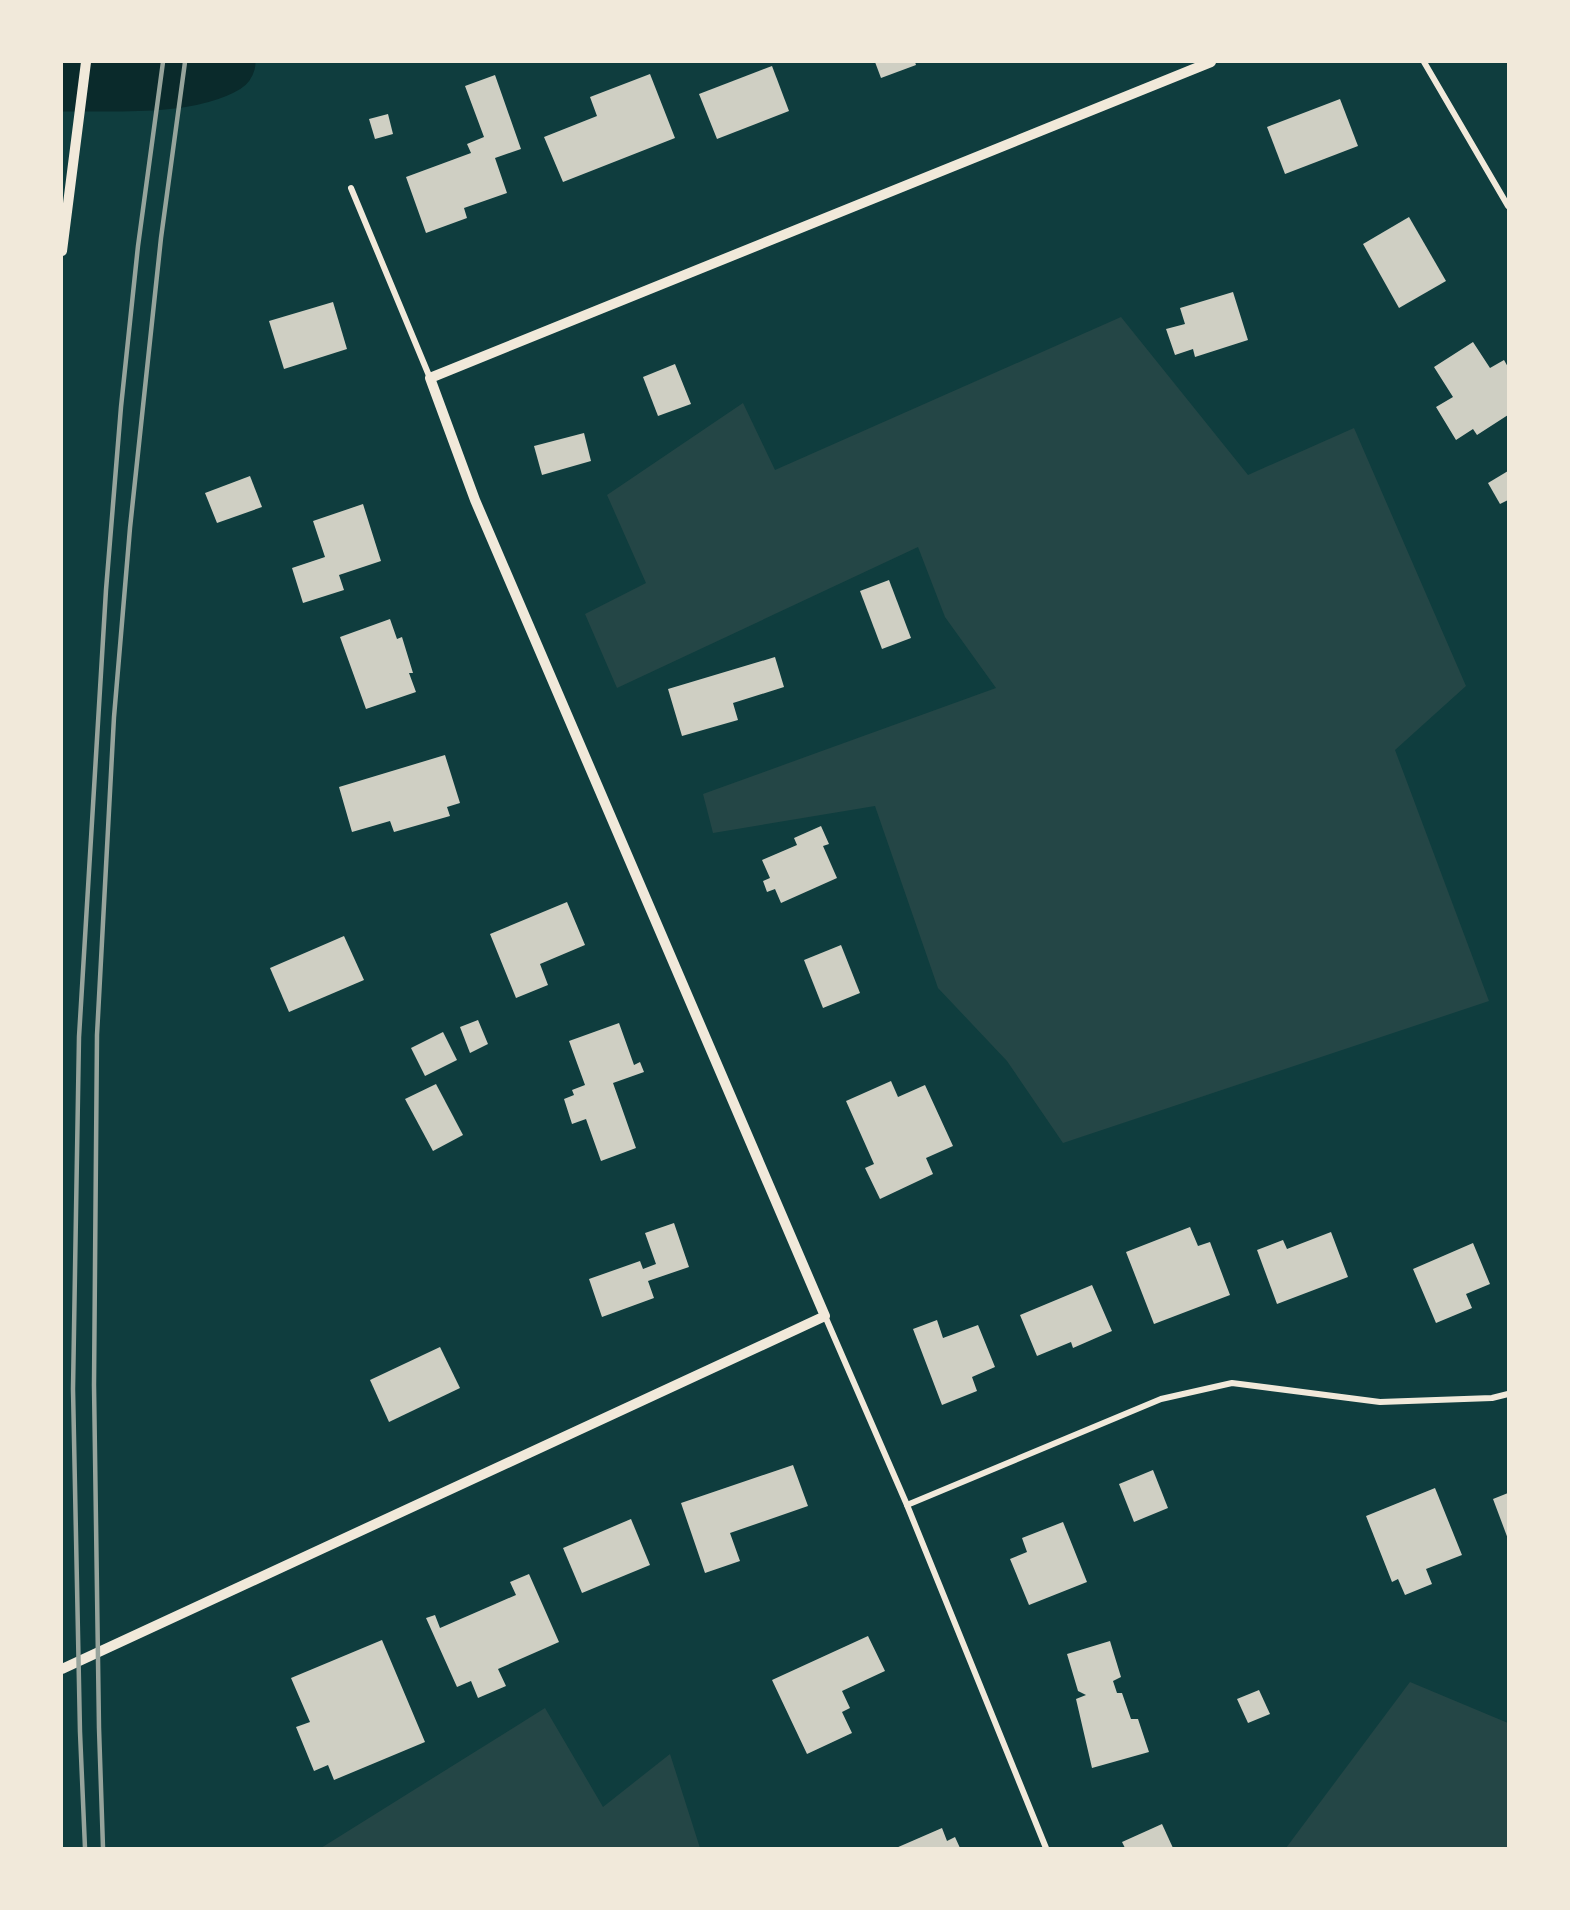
<svg xmlns="http://www.w3.org/2000/svg" width="1570" height="1910" font-family="'Open Sans',sans-serif">
	<rect width="100%" height="100%" fill="#0f3d3e"/>
	<g fill="#244646">
		<path d="M1121 317 1248 475 1354 428 1466 686 1395 750 1489 1001 1063 1143 1007 1061 938 988 875 806 713 833 703 794 996 688 945 617 918 547 617 688 585 614 646 583 607 495 743 403 775 470Z"/>
		<path d="M1410 1682 1508 1723V1848H1286Z"/>
		<path d="M545 1708 603 1807 670 1754 700 1848H321Z"/>
	</g>
	<g fill="none" stroke-linecap="round" stroke-linejoin="round">
		<path stroke="#0a2a2b" stroke-width="63" d="M62 80C106 79 186 85 224 62"/>
	</g>
	<g fill="#cfcfc3">
		<path d="M875 62H915L916 65 881 78Z"/>
		<path d="M772 66 789 111 717 139 699 94Z"/>
		<path d="M650 74 675 138 563 182 544 137 597 116 590 97Z"/>
		<path d="M495 75 521 149 495 158 507 193 464 208 467 218 426 233 406 177 471 153 467 144 484 137 465 86Z"/>
		<path d="M1340 99 1358 146 1285 174 1267 127Z"/>
		<path d="M388 114 393 134 375 139 369 119Z"/>
		<path d="M1409 217 1446 281 1399 308 1363 244Z"/>
		<path d="M1233 292 1248 340 1195 357 1193 349 1175 355 1166 329 1185 324 1180 308Z"/>
		<path d="M333 302 347 349 284 369 269 321Z"/>
		<path d="M1473 342 1490 368 1504 360 1508 367V415L1477 435 1473 429 1456 440 1436 407 1453 397 1434 367Z"/>
		<path d="M675 364 691 404 658 416 643 377Z"/>
		<path d="M584 433 591 461 542 475 534 446Z"/>
		<path d="M1508 471V500L1500 504 1488 483Z"/>
		<path d="M250 476 262 507 217 523 205 493Z"/>
		<path d="M363 504 381 561 339 575 344 590 303 603 292 568 325 557 313 521Z"/>
		<path d="M889 580 911 638 882 649 860 591Z"/>
		<path d="M390 619 397 639 402 637 413 673H409L416 692 366 709 340 637Z"/>
		<path d="M775 657 784 687 733 703 738 720 682 736 668 689Z"/>
		<path d="M445 755 460 803 447 807 450 816 394 832 390 821 352 832 339 787Z"/>
		<path d="M821 826 829 844 823 846 837 878 781 903 775 889 767 892 763 881 770 878 762 860 797 845 794 838Z"/>
		<path d="M567 902 585 945 540 964 548 985 516 998 490 934Z"/>
		<path d="M344 936 364 980 289 1012 270 968Z"/>
		<path d="M841 945 860 993 823 1008 804 960Z"/>
		<path d="M478 1020 488 1044 470 1053 460 1027Z"/>
		<path d="M619 1023 634 1065 640 1062 644 1072 613 1083 636 1148 601 1161 586 1119 572 1124 564 1099 574 1095 572 1090 585 1085 569 1041Z"/>
		<path d="M443 1032 457 1060 425 1076 411 1048Z"/>
		<path d="M891 1081 898 1097 925 1085 953 1146 926 1158 933 1174 880 1199 865 1168 874 1164 846 1101Z"/>
		<path d="M436 1084 463 1135 433 1151 405 1099Z"/>
		<path d="M674 1223 689 1267 648 1281 654 1298 602 1317 589 1279 640 1261 643 1269 656 1264 645 1233Z"/>
		<path d="M1190 1227 1198 1246 1210 1242 1230 1295 1154 1324 1126 1252Z"/>
		<path d="M1331 1232 1348 1277 1277 1304 1257 1250 1283 1240 1287 1249Z"/>
		<path d="M1473 1243 1490 1284 1466 1294 1472 1308 1436 1323 1413 1269Z"/>
		<path d="M1092 1285 1112 1331 1073 1348 1071 1342 1037 1356 1020 1315Z"/>
		<path d="M937 1320 943 1338 978 1325 995 1367 972 1377 977 1391 942 1405 913 1329Z"/>
		<path d="M440 1347 460 1388 389 1422 370 1380Z"/>
		<path d="M793 1465 808 1506 730 1533 740 1561 705 1573 681 1503Z"/>
		<path d="M1153 1470 1168 1508 1134 1522 1119 1484Z"/>
		<path d="M1435 1488 1462 1555 1426 1569 1432 1584 1405 1595 1398 1579 1392 1582 1366 1516Z"/>
		<path d="M1508 1493V1539L1493 1499Z"/>
		<path d="M631 1519 650 1565 582 1593 563 1548Z"/>
		<path d="M1063 1522 1087 1582 1029 1605 1010 1559 1027 1552 1022 1538Z"/>
		<path d="M529 1574 559 1642 498 1669 506 1686 478 1698 471 1681 457 1687 426 1618 435 1615 440 1628 516 1595 510 1582Z"/>
		<path d="M868 1636 885 1671 842 1691 850 1708 842 1712 852 1733 807 1754 772 1680Z"/>
		<path d="M382 1640 425 1742 334 1780 328 1765 314 1771 296 1727 310 1722 291 1678Z"/>
		<path d="M1110 1641 1121 1677 1113 1681 1117 1693H1122L1131 1719H1138L1149 1752 1092 1768 1076 1699 1086 1695 1078 1691 1067 1654Z"/>
		<path d="M1259 1690 1270 1714 1248 1723 1237 1699Z"/>
		<path d="M1162 1824 1173 1848H1125L1122 1842Z"/>
		<path d="M942 1828 947 1841 955 1837 960 1848H896Z"/>
	</g>
	<g fill="none" stroke-linecap="round" stroke-linejoin="round">
		<g stroke="#f1e9da" stroke-width="6">
			<path d="M1424 62 1508 206"/>
			<path d="M351 188 430 378"/>
			<path d="M825 1316 907 1505 1046 1848"/>
			<path d="M907 1505 1161 1399 1232 1383 1380 1402 1492 1398 1508 1394"/>
		</g>
		<g stroke="#f1e9da" stroke-width="10">
			<path d="M62 251 86 62"/>
			<path d="M62 1669 825 1316 475 500 430 378 1211 62"/>
		</g>
		<g stroke="#97a49c" stroke-width="4.5">
			<path d="M85 1848 80 1732 73 1389 79 1037 106 590 121 407 138 246 163 62"/>
			<path d="M103 1848 99 1728 94 1385 97 1035 114 717 130 528 161 238 185 62"/>
		</g>
	</g>
	<rect width="1570" height="1910" fill="none" stroke="#f1e9da" stroke-width="126"/>
</svg>
